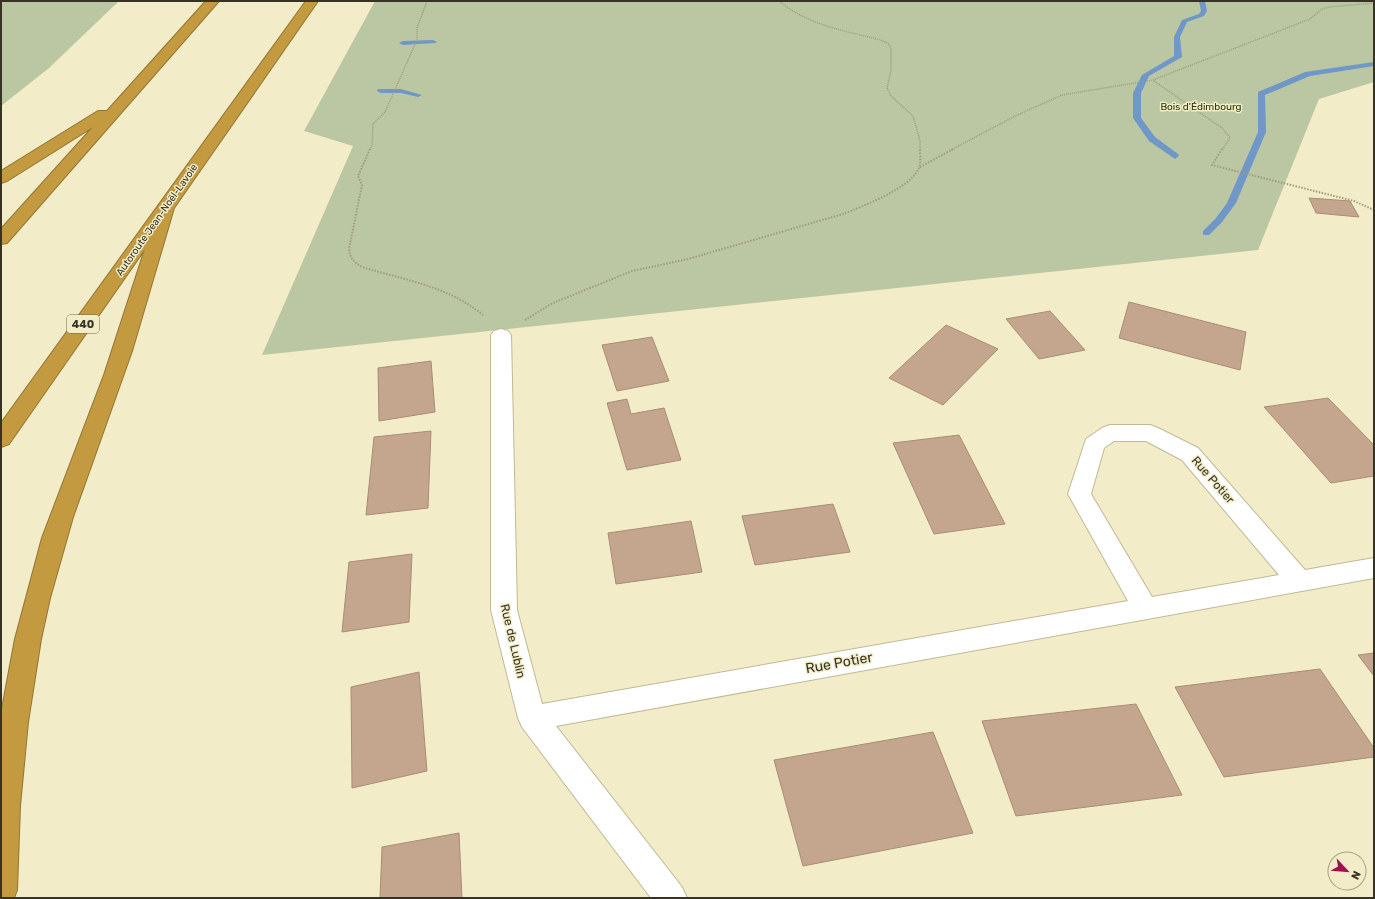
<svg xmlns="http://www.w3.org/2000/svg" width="1375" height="899" font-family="Rubik,sans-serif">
	<rect width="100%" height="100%" fill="#f2edc8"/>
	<g fill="#bbc7a3">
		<path d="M1 1H119L49 68 1 106Z"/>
		<path d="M375 1H1374V82L1319 99 1258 250 262 355 353 146 304 131Z"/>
	</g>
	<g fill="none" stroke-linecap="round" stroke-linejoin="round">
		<g fill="#6f97c7" fill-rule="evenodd">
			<path d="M1199 1H1205L1207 11 1204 16 1187 22 1180 37 1182 57 1149 76 1141 93V118L1155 137 1178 154 1179 156 1175 159 1149 141 1133 118V93L1142 75 1174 56V37L1182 20 1199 14 1201 11Z"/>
			<path d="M433 40 437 42 435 43 403 45 399 43 403 41Z"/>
			<path d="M1374 62V66L1310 76 1265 95 1266 132 1236 203 1222 222 1209 235H1203V231L1216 218 1227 203 1258 132V92L1305 72Z"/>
			<path d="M378 89H401L422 95 418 97 401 93H381L377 91Z"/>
		</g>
	</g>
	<g fill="#c4a68f" stroke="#a98c75">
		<path d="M1309 198 1350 201 1359 217 1316 213Z"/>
		<path d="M1129 302 1246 332 1240 370 1119 338Z"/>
		<path d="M1050 311 1085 350 1039 359 1006 319Z"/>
		<path d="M946 325 998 349 943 405 889 378Z"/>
		<path d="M652 337 669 381 617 391 602 345Z"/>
		<path d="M431 361 435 412 379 421 378 368Z"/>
		<path d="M1328 398 1374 445V476L1331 483 1264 407Z"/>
		<path d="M627 399 631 414 664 408 681 460 627 470 607 403Z"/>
		<path d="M431 431 428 508 366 515 374 437Z"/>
		<path d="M959 435 1005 524 934 534 893 443Z"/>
		<path d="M833 504 850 552 755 565 742 516Z"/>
		<path d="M691 521 702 572 616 584 608 533Z"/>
		<path d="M412 554 409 622 342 632 349 562Z"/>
		<path d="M1374 653V676L1358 655Z"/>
		<path d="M1320 669 1374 748V757L1224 777 1175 687Z"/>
		<path d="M419 672 427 771 352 788 351 687Z"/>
		<path d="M1136 704 1182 795 1016 816 982 721Z"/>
		<path d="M933 732 973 833 803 866 774 760Z"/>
		<path d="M459 833 462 898H380L382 847Z"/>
	</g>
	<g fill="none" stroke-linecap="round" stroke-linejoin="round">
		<g stroke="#bfb996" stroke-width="2">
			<path id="street" d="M501 329 508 331 511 335 517 610 542 704 1128 601 1068 494 1086 439 1102 428 1110 425H1150L1158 428 1198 448 1305 570 1374 558V578L556 726 682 887 687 898H651L522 727 518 718 491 610V335L494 331ZM1114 441H1146L1182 460 1279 575 1152 597 1091 494 1104 448Z"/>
		</g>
		<g stroke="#927636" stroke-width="2">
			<g id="highway">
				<path d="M206 1H219L7 243 1 244V229L93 127 7 181 1 183V171L98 111H107Z"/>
				<path d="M306 1H318L174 208 132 351 73 517 50 598 41 639 28 722 20 806 17 890 14 898H1V714L15 639 42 538 104 375 145 249 9 444 1 447V423Z"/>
			</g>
		</g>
		<g stroke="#9f9b80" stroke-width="1.5" stroke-dasharray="1 1" stroke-linecap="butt">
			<path d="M779 1C802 20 828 27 856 34 867 37 879 38 889 44L891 49V70L887 88 891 96 913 116 920 141V150"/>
			<path d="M1154 81 1222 128 1230 138 1222 150"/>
			<path d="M370 150 372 145 373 124 385 112 417 40V28L427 1"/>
			<path d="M951 150 1015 116 1062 95 1153 80 1310 19 1322 9 1329 7 1374 3"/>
		</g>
		<g stroke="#9f9b80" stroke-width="2" stroke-dasharray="1.5 1.5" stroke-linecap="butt">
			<path d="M370 149 358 176 362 185 349 249C350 259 354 262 362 267 404 280 448 286 483 315"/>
			<path d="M1222 149 1212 165 1354 201 1374 210"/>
			<path d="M920 167 953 149"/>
			<path d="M525 320 553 303 632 271 688 259 843 214C863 206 911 188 919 168 921 163 920 155 920 149"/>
		</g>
		<use href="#street" fill="#fff" fill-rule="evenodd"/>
		<use href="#highway" fill="#c39a3f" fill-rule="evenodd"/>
	</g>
	<g text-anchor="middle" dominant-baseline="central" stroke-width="3" stroke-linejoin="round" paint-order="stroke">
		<g font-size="10" fill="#293506" stroke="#f2edc8">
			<text x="1201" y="107">Bois d'Édimbourg</text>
		</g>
		<g font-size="10" fill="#363325" stroke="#f2edc8">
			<text transform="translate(157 220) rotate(-55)">Autoroute Jean-Noël-Lavoie</text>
		</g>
		<rect fill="#f2edc8" stroke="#6e6b56" stroke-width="1" x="67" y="315" width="32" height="18" rx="3"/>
		<g font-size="11" font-weight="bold" fill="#363325">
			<text x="83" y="324">440</text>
		</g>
		<g font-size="12" fill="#363325" stroke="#f2edc8">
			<text transform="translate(1213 480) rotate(49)">Rue Potier</text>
			<text transform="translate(513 641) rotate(77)">Rue de Lublin</text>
		</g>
		<g font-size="14" fill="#363325" stroke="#f2edc8">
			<text transform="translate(839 663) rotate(-10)">Rue Potier</text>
		</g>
	</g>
	<rect width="1375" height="899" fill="none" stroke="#363325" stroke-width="4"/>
	<g transform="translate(1347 871) rotate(116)"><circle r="19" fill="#f2edc8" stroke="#a7a387"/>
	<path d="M0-3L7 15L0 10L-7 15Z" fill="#a20f51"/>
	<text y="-6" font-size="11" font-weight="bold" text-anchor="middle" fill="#363325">N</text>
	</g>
</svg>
